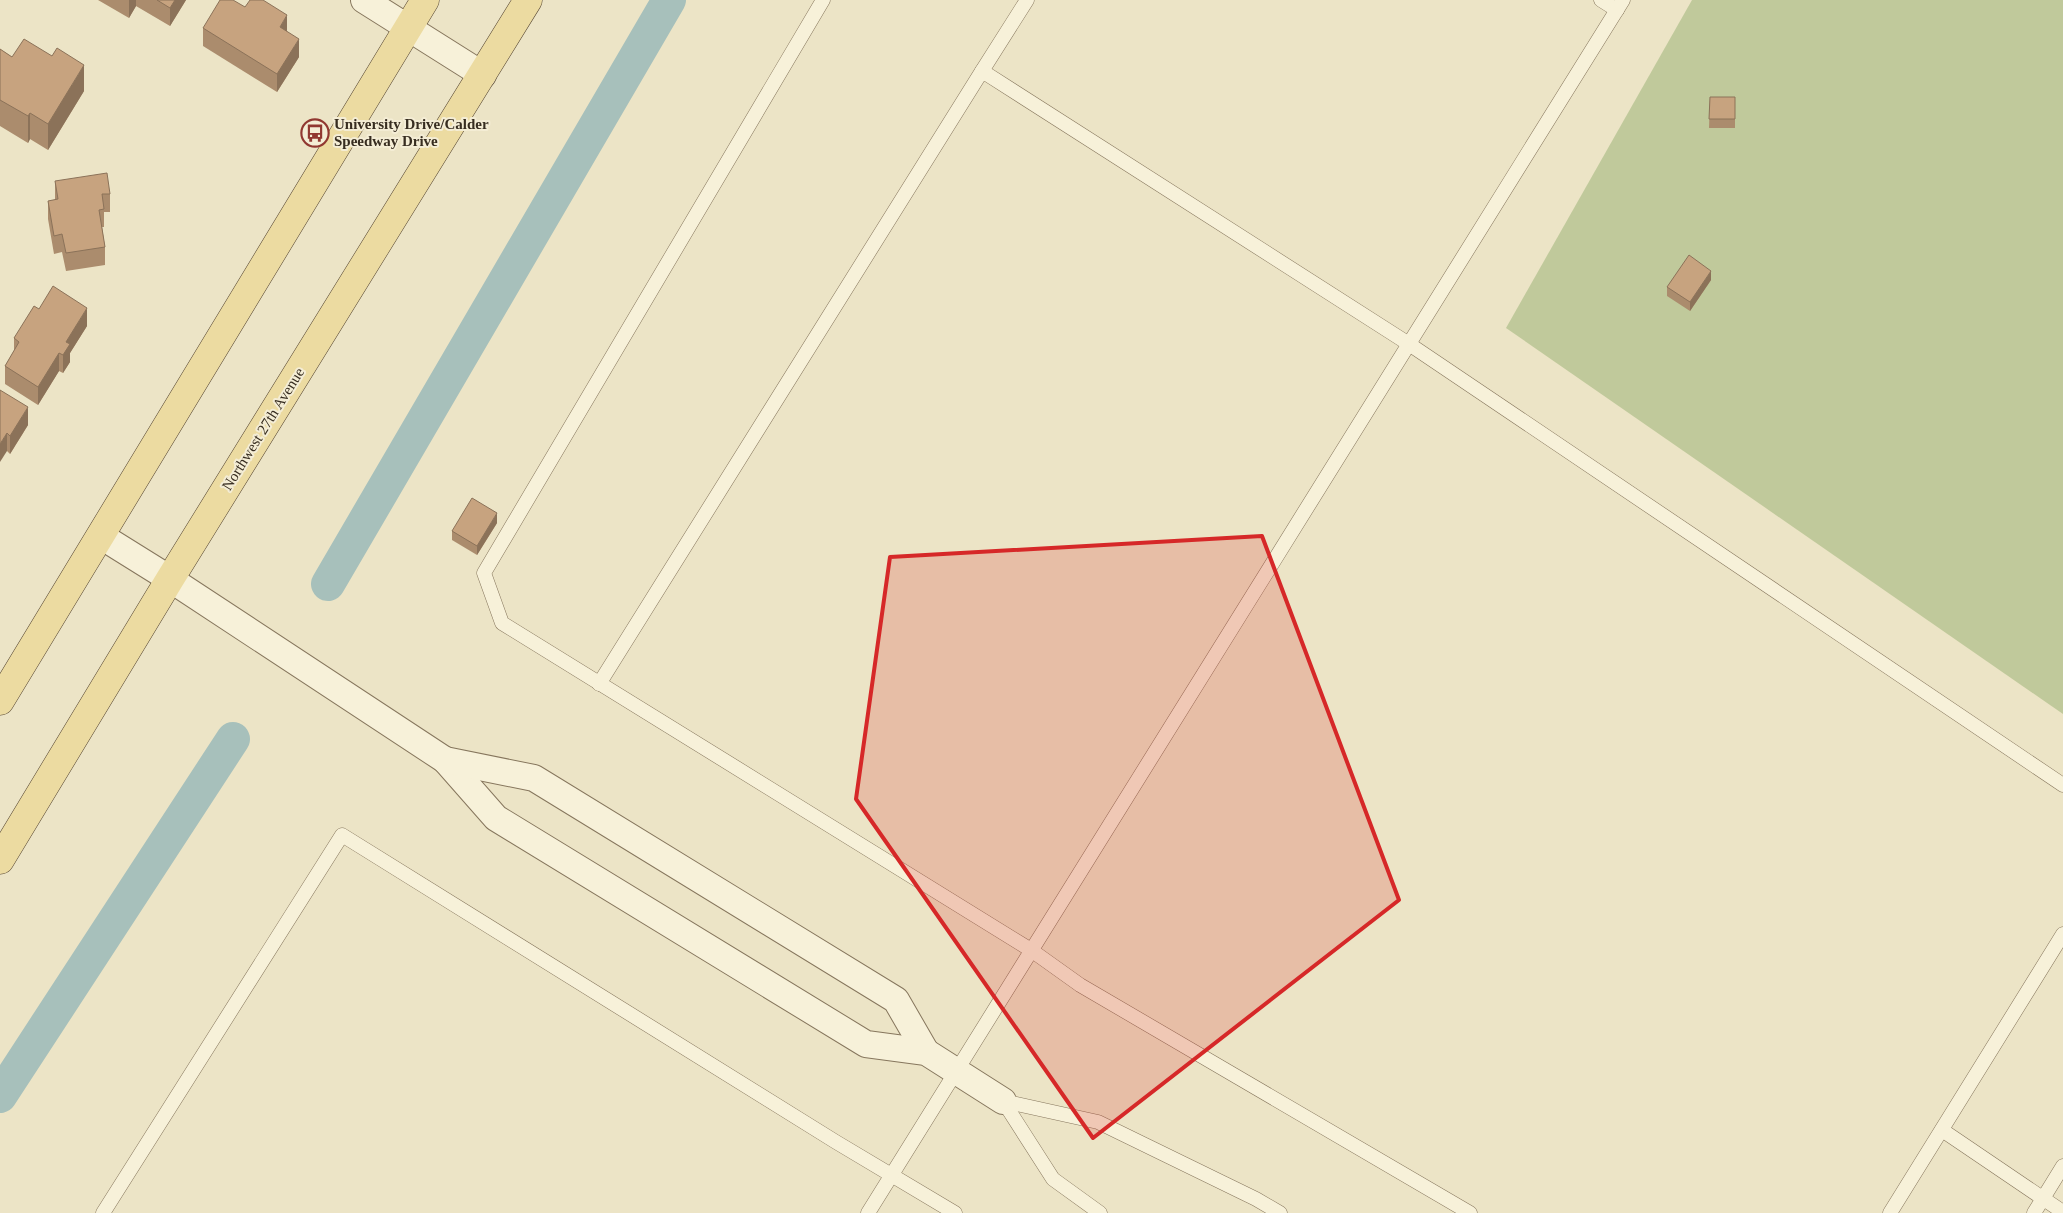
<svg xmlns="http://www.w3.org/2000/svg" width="2063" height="1213" font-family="Georgia,serif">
	<rect width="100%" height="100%" fill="#ece4c6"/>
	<path fill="#c0c99b" d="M1692 0H2063V714L1506 328Z"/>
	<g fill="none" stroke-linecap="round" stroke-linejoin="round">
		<g stroke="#a7c0bb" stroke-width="34">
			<path d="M328 584 669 0"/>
			<path d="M0 1096 233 739"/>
		</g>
		<g stroke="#86765d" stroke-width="15">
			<g id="lane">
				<path d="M823 0 484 573 502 623 1031 950 1080 985 1470 1213"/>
				<path d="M1601 0 1617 10"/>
				<path d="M982 71 1027 0"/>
				<path d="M599 684 982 71 1409 344 2063 785"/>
				<path d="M1003 1101 1098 1122 1256 1199 1280 1213"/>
				<path d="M1003 1101 1053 1179 1100 1213"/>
				<path d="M1942 1130 2063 1212"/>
				<path d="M103 1213 342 835 836 1142 955 1213"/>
				<path d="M868 1213 1623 0"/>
				<path d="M1890 1213 2063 934"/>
				<path d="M2034 1213 2063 1166"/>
			</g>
		</g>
		<g stroke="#86765d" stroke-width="28">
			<g id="street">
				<path d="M364 0 483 75"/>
				<path d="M101 536 170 579 445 760 496 818 866 1044 926 1052 1003 1101"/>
				<path d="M445 760 534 778 896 1000 926 1052"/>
			</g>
		</g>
		<g stroke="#544431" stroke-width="29">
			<g id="primary">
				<path d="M0 701 425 0"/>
				<path d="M0 860 170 579 528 0"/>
			</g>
		</g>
		<use href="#lane" stroke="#f7f1d9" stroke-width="14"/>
		<use href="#street" stroke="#f7f1d9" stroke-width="26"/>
		<use href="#primary" stroke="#ecdba1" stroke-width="28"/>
	</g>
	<g fill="#ab8c6d">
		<path d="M98 0H186L170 26 136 6 129 18Z"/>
		<path d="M245 7 287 31 299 57 277 92 203 46V28Z"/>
		<path d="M0 49 12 57 84 91 48 150 30 139 28 143 0 126Z"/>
		<path d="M1710 97H1735V128H1709Z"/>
		<path d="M55 181 110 194V212H104V227H102L105 247V265L66 271 62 252 54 254 48 219V201L55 200Z"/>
		<path d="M1711 280 1690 311 1667 296V287Z"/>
		<path d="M39 309 87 326 70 353V362L63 373 59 371 38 405 5 384V366L14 351V338Z"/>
		<path d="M0 390 28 425 10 454 7 451Z"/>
		<path d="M497 523 477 555 452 540V531Z"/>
	</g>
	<g fill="#8b7259">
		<path d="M129 0H136V6L129 18Z"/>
		<path d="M175 0H186L170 26V8Z"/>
		<path d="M287 15V33L280 27Z"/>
		<path d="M299 39V57L277 92V74Z"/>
		<path d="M84 65V91L48 150V124Z"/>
		<path d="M30 113V139L28 143V116Z"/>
		<path d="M1711 271V280L1690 311V302Z"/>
		<path d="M87 308V326L70 353V362L63 373V355L66 342Z"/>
		<path d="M59 353V371L38 405V387Z"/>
		<path d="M28 407V425L10 454V436Z"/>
		<path d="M7 433V451L0 462V444Z"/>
		<path d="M497 513V523L477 555V546Z"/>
	</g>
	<g fill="#c7a37f" stroke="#8b7259">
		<path d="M157 0H175L170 8Z"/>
		<path d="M220 0H233L245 7 250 0H263L287 15 280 27 299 39 277 74 203 28Z"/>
		<path d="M24 39 52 56 57 48 84 65 48 124 30 113 28 116 0 100V49L12 57Z"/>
		<path d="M1710 97H1735V119H1709Z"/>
		<path d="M107 173 110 194H102L104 209 99 210 105 247 66 253 62 234 54 236 48 201 58 199 55 181Z"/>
		<path d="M1689 255 1711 271 1690 302 1667 287Z"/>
		<path d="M53 286 87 308 66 342 70 344 63 355 59 353 38 387 5 366 19 342 14 338 34 306 39 309Z"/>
		<path d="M0 390 28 407 10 436 7 433 0 444Z"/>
		<path d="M472 498 497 513 477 546 452 531Z"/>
	</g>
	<path fill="#d62828" fill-opacity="0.2" stroke="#d62828" stroke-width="4" stroke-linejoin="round" d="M1262 536 1399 900 1093 1138 856 799 890 557Z"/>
	<defs>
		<g id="bus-ring" transform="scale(1.4375)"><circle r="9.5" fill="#f4edd5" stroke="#913831" stroke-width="1.5"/><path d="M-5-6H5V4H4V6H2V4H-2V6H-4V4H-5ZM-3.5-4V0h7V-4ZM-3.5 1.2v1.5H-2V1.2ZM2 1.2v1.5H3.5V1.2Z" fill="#913831"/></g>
	</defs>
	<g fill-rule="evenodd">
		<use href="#bus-ring" x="315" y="133"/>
	</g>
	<g text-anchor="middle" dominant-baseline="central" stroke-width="4" stroke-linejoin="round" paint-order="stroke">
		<g font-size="15" font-weight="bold" fill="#372d20" stroke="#f4edd5" text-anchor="start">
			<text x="334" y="124">University Drive/Calder<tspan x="334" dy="17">Speedway Drive</tspan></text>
		</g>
		<g font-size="15" fill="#372d20" stroke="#f4edd5">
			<text transform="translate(263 429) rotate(-58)">Northwest 27th Avenue</text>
		</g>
	</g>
</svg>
